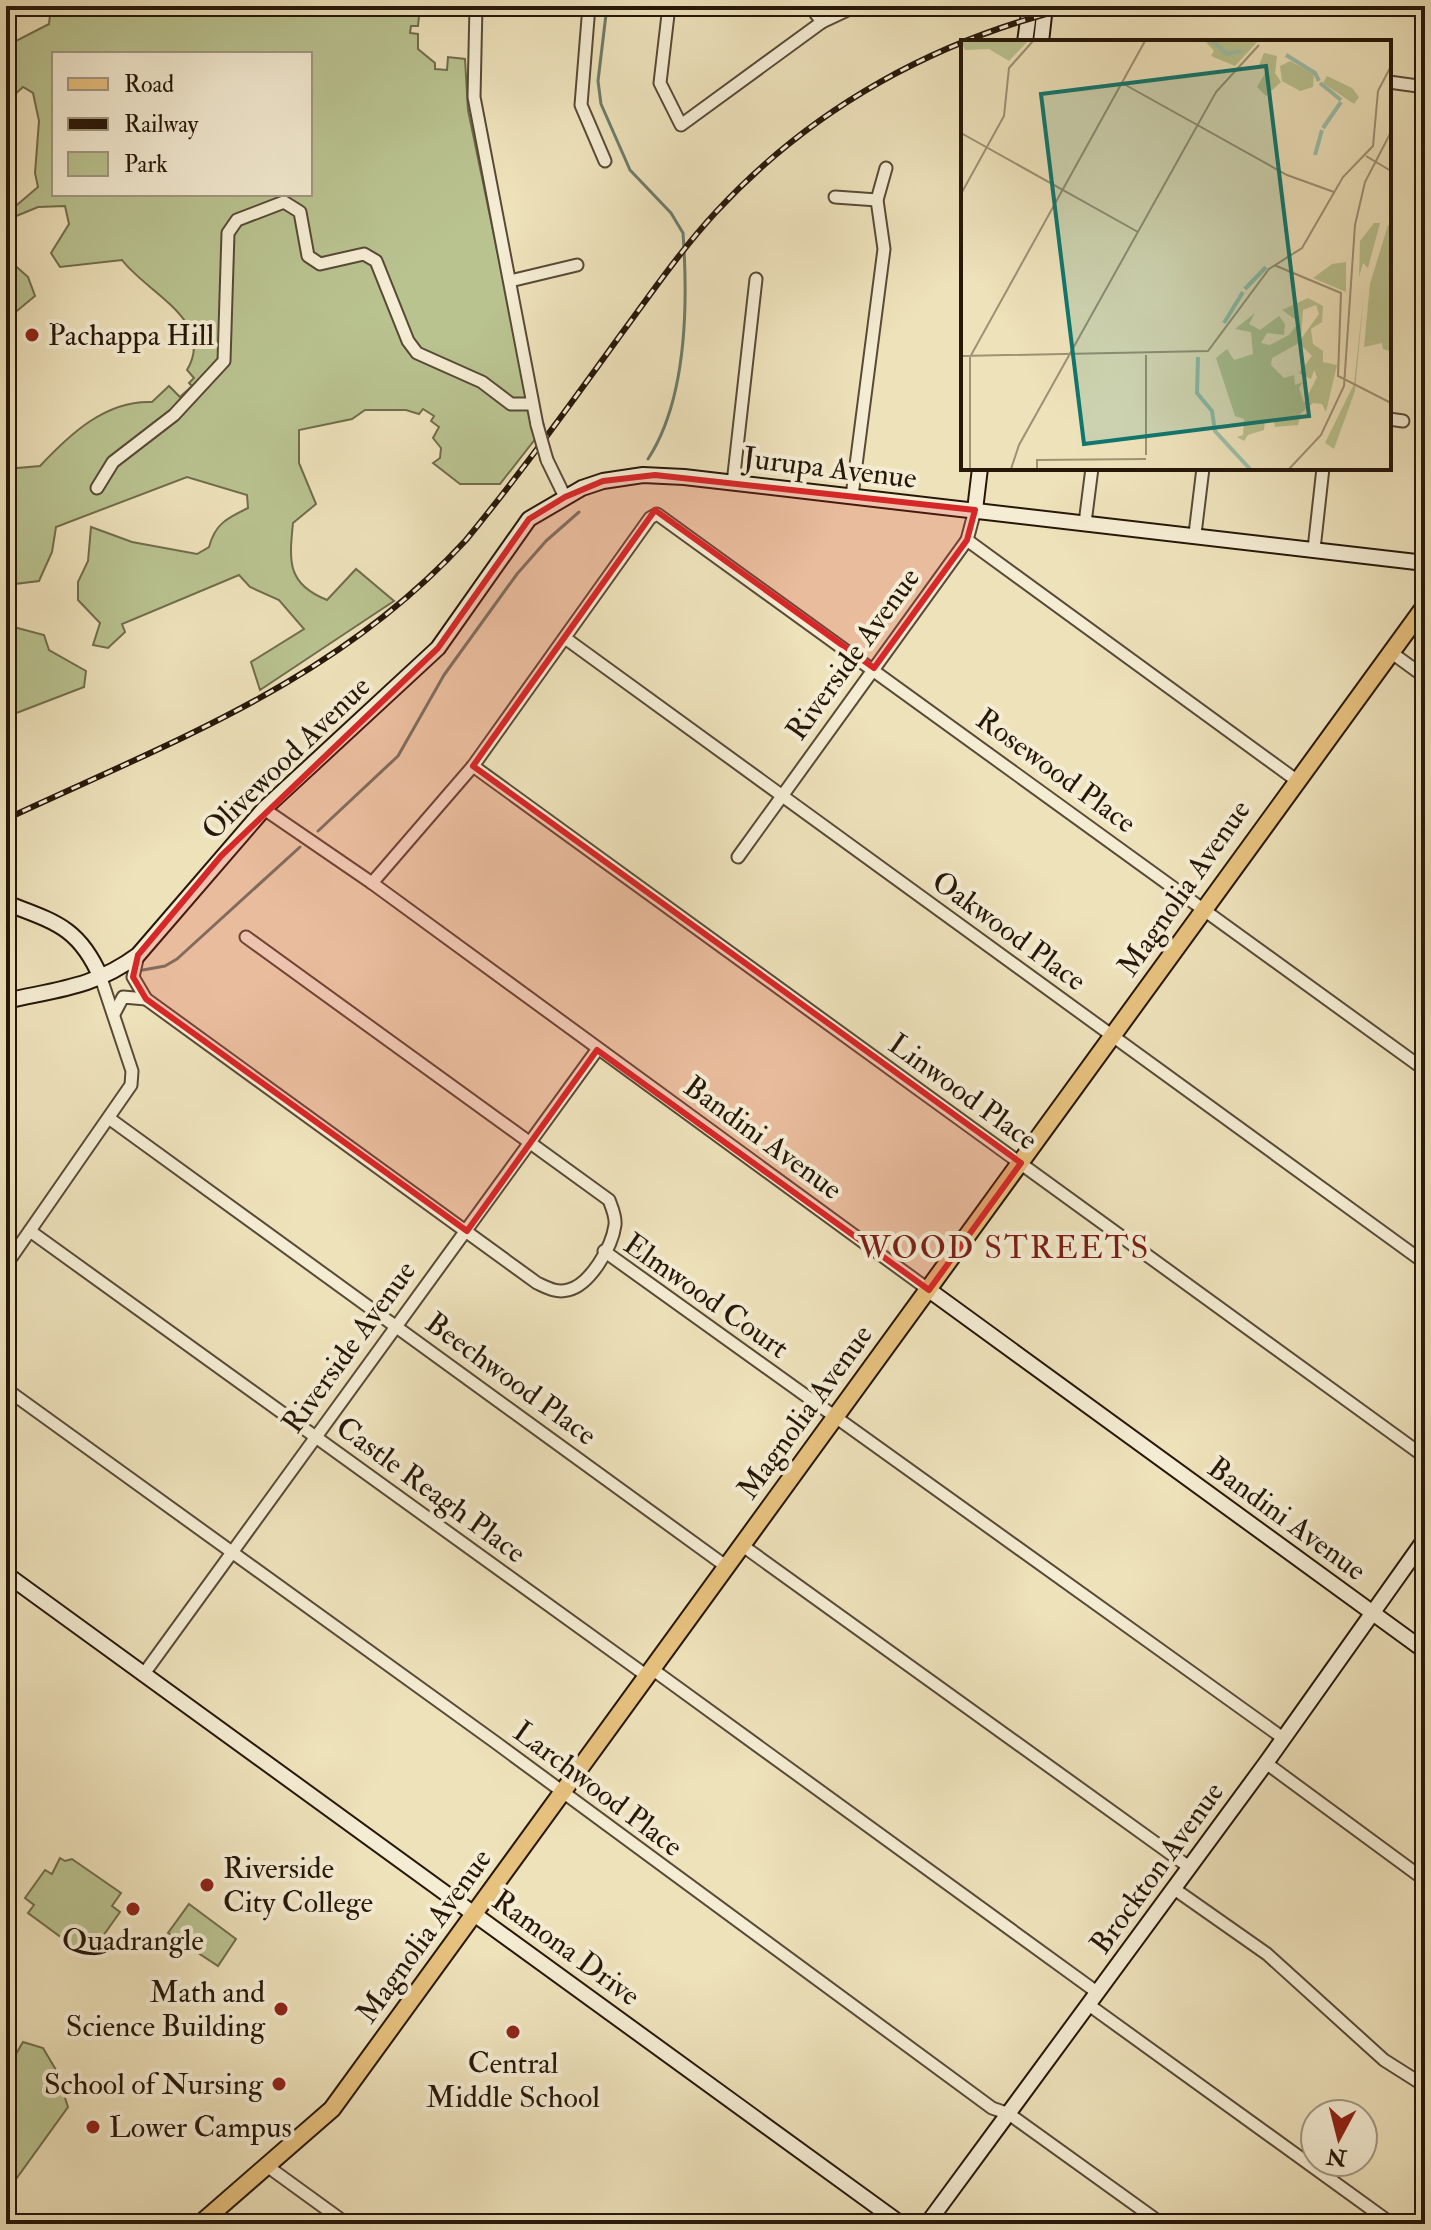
<svg xmlns="http://www.w3.org/2000/svg" width="1431" height="2230" font-family="'IM FELL Double Pica',serif">
	<rect width="100%" height="100%" fill="#eee2bb"/>
	<filter id="stains"><feTurbulence type="fractalNoise" baseFrequency=".0025" numOctaves="4"/><feColorMatrix values="0 0 0 0 .2 0 0 0 0 .09 0 0 0 0 .02 0 0 0 .5 -.17"/></filter>
	<radialGradient id="worn" r=".72"><stop offset=".6" stop-color="#630" stop-opacity="0"/><stop offset="1" stop-color="#630" stop-opacity=".3"/></radialGradient>
	<g fill="#b9c390" stroke="#706d4c" stroke-width="2" fill-rule="evenodd">
		<path d="M51 6H420L418 26H411L410 33 418 34V49L435 63V69L447 70 448 57 465 59 468 110 536 438 500 484H460L433 463 440 458 441 448 433 438 439 427 431 421 434 416 423 409 419 414 406 410H365L352 419 299 430V463L316 504 293 523C289 562 287 584 327 600L356 569 394 601 260 690 251 662 304 629 279 600 250 587 239 575 122 624 125 632 108 648 93 645 100 623 78 600V582L88 561 91 527 132 542 197 554 209 547C215 524 227 518 248 508L247 495 187 477 56 527 52 552 39 581 6 585V469L40 466C70 434 106 400 152 402L169 386 180 397 192 386 189 383 194 378 187 370C216 321 147 293 122 260L60 267 51 253 69 224 65 206 38 207 9 219 11 210 38 187 35 173 39 121 33 93 23 87 14 95 6 117V46L49 24ZM54 54H310V194H54Z"/>
		<path d="M10 261 28 277 35 296 12 315 6 314V262Z"/>
		<path d="M6 625 44 635 49 650 86 671 84 687 6 717Z"/>
		<path d="M60 1858 65 1861 72 1859 121 1893 112 1906 120 1912 88 1957 28 1913 34 1905 25 1898 45 1870 52 1874Z"/>
		<path d="M189 1904 236 1939 218 1966 168 1933Z"/>
		<path d="M23 2042 43 2048 56 2070 68 2107 6 2193V2060L16 2054Z"/>
	</g>
	<g fill="none" stroke-linecap="round" stroke-linejoin="round">
		<g stroke="#6c7c6a" stroke-width="3">
			<path d="M607 6 598 81 601 104 630 170 671 213 683 233C688 303 687 399 648 459"/>
			<path d="M318 831 398 756 444 675 517 574 546 541 579 512"/>
			<path d="M143 970 165 966 177 959 300 847"/>
		</g>
		<g stroke="#584a36" stroke-width="15">
			<g id="street">
				<path d="M476 6 474 97 537 425"/>
				<path d="M589 6 581 105 605 161"/>
				<path d="M669 6 660 83 681 125 822 22 856 6"/>
				<path d="M810 6 822 22"/>
				<path d="M1389 82 1425 87"/>
				<path d="M835 197 877 200"/>
				<path d="M510 281 577 265"/>
				<path d="M1389 419 1403 421"/>
				<path d="M547 460 565 497"/>
				<path d="M733 483 756 279"/>
				<path d="M97 488 113 462 174 415 224 361 228 233 237 220 284 202 300 212 308 256 320 264 364 254 376 261 408 341 417 353 482 382 511 404H532"/>
				<path d="M852 496 884 249 877 200 886 168"/>
				<path d="M1085 523 1092 468"/>
				<path d="M1195 534 1203 468"/>
				<path d="M967 540 1296 780"/>
				<path d="M1314 549 1323 468"/>
				<path d="M565 638 1425 1263"/>
				<path d="M1392 653 1425 677"/>
				<path d="M473 766 1425 1457"/>
				<path d="M264 809 372 883 929 1290"/>
				<path d="M738 857 967 540 975 510"/>
				<path d="M372 883 473 766 650 518 657 514 1425 1070"/>
				<path d="M138 955 133 977 146 999 537 1283C548 1288 556 1293 568 1290 590 1285 612 1247 615 1225 616 1216 612 1208 609 1200L246 937"/>
				<path d="M114 1014 123 997 146 999"/>
				<path d="M110 1119 727 1567"/>
				<path d="M30 1231 647 1676"/>
				<path d="M604 1251 1283 1738"/>
				<path d="M6 1265 131 1085 132 1071 101 978"/>
				<path d="M6 1389 495 1742 992 2108 1009 2114 1162 2224"/>
				<path d="M743 1546 1189 1867"/>
				<path d="M652 1669 1098 1993"/>
				<path d="M143 1675 597 1050"/>
				<path d="M1266 1763 1425 1880"/>
				<path d="M1173 1888 1267 1954 1384 2060 1425 2086"/>
				<path d="M1089 2005 1392 2224"/>
				<path d="M267 2166 347 2224"/>
			</g>
		</g>
		<g stroke="#261709" stroke-width="18">
			<g id="secondary">
				<path d="M1025 42 1030 6"/>
				<path d="M1041 42 1045 6"/>
				<path d="M975 510 980 468"/>
				<path d="M6 903C55 922 79 927 101 978"/>
				<path d="M6 1001C58 989 93 988 138 955L264 809 438 648 529 519 582 488 603 481 643 475 684 477 1425 563"/>
				<path d="M929 1290 1425 1651"/>
				<path d="M6 1574 901 2224"/>
				<path d="M927 2224 1266 1763 1425 1539"/>
			</g>
		</g>
		<g stroke="#261709" stroke-width="20">
			<path id="primary" d="M200 2224 332 2109 1425 606"/>
		</g>
		<use href="#street" stroke="#f4ecd3" stroke-width="11"/>
		<use href="#secondary" stroke="#f4ecd3" stroke-width="14"/>
		<use href="#primary" stroke="#e7c17e" stroke-width="16"/>
		<g stroke="#261709" stroke-width="6">
			<g id="rail">
				<path d="M1412 6 1425 7"/>
				<path d="M6 819C175 740 337 681 466 540 520 474 570 405 619 337 650 295 680 251 716 212 813 107 938 38 1078 6"/>
			</g>
		</g>
		<use href="#rail" stroke="#f4ecd3" stroke-width="3" stroke-dasharray="9" stroke-linecap="butt"/>
		<g stroke="#584a36" stroke-width="15" stroke-linecap="butt">
			<path id="street-bridge" d="M537 425 547 460"/>
		</g>
		<use href="#street-bridge" stroke="#f4ecd3" stroke-width="11"/>
	</g>
	<path fill="#d62828" fill-opacity="0.2" stroke="#d62828" stroke-width="6" stroke-linejoin="round" d="M655 475 975 510 967 540 874 668 655 510 473 766 1021 1163 929 1290 597 1050 467 1231 146 999 133 977 138 955 221 856 438 648 529 519 565 497 603 481Z"/>
	<g fill="#8f2418" stroke="#f4ecd3" stroke-width="3">
		<circle cx="32" cy="335" r="8"/>
		<circle cx="207" cy="1885" r="8"/>
		<circle cx="133" cy="1909" r="8"/>
		<circle cx="281" cy="2009" r="8"/>
		<circle cx="513" cy="2032" r="8"/>
		<circle cx="279" cy="2084" r="8"/>
		<circle cx="93" cy="2127" r="8"/>
	</g>
	<g text-anchor="middle" dominant-baseline="central" stroke-width="8" stroke-linejoin="round" paint-order="stroke">
		<g font-size="30" fill="#261709" stroke="#f4ecd3" text-anchor="start">
			<text x="48" y="335">Pachappa Hill</text>
			<text x="223" y="1868">Riverside<tspan x="223" dy="34">City College</tspan></text>
			<text x="133" y="1940" text-anchor="middle">Quadrangle</text>
			<text x="265" y="1992" text-anchor="end">Math and<tspan x="265" dy="34">Science Building</tspan></text>
			<text x="513" y="2063" text-anchor="middle">Central<tspan x="513" dy="34">Middle School</tspan></text>
			<text x="263" y="2084" text-anchor="end">School of Nursing</text>
			<text x="109" y="2127">Lower Campus</text>
		</g>
		<g font-size="30" fill="#261709" stroke="#f4ecd3">
			<text transform="translate(830 468) rotate(7)">Jurupa Avenue</text>
			<text transform="translate(853 654) rotate(-54)">Riverside Avenue</text>
			<text transform="translate(286 758) rotate(-44)">Olivewood Avenue</text>
			<text transform="translate(1056 771) rotate(36)">Rosewood Place</text>
			<text transform="translate(1184 888) rotate(-55)">Magnolia Avenue</text>
			<text transform="translate(1009 931) rotate(36)">Oakwood Place</text>
			<text transform="translate(963 1092) rotate(36)">Linwood Place</text>
			<text transform="translate(763 1138) rotate(36)">Bandini Avenue</text>
			<text transform="translate(706 1296) rotate(35)">Elmwood Court</text>
			<text transform="translate(349 1347) rotate(-54)">Riverside Avenue</text>
			<text transform="translate(511 1379) rotate(36)">Beechwood Place</text>
			<text transform="translate(805 1412) rotate(-54)">Magnolia Avenue</text>
			<text transform="translate(431 1490) rotate(36)">Castle Reagh Place</text>
			<text transform="translate(1287 1519) rotate(36)">Bandini Avenue</text>
			<text transform="translate(598 1789) rotate(37)">Larchwood Place</text>
			<text transform="translate(1157 1868) rotate(-54)">Brockton Avenue</text>
			<text transform="translate(424 1936) rotate(-54)">Magnolia Avenue</text>
			<text transform="translate(566 1948) rotate(36)">Ramona Drive</text>
		</g>
		<g font-size="32" letter-spacing="2" fill="#7a1f14" stroke="#f4ecd3">
			<text x="1004" y="1248">WOOD STREETS</text>
		</g>
	</g>
	<g transform="translate(961 40)">
		<rect width="430" height="430" fill="#eee2bb"/>
		<path d="M0 1H67L48 21 28 9 4 10ZM244 1H297L274 26 250 16 253 11ZM303 13 316 16 314 33 320 42 305 56 296 47 306 30 298 25ZM329 21 353 34 352 47 339 51 321 41 319 26ZM366 36 391 48 398 57 393 64 362 43ZM413 183H419L407 228 402 223 398 237 399 201ZM427 185 430 187 429 311 422 309 421 303 403 307 409 244ZM385 222V252L352 238 371 224ZM403 253 394 351 373 409 364 403 393 344ZM347 258 362 266 361 282 350 289 352 304 362 311V322L376 325 365 372 361 364 352 363 340 373 337 385 314 387 313 381 304 380 303 390 287 395 283 401 276 397 282 395 283 379 274 376 255 318 266 309 273 320 292 314 290 292 274 289 294 273 288 284 299 290 318 276 324 284 323 295 306 293 300 303 309 305 328 295 338 282 321 270ZM355 265 358 274 340 299 342 270ZM338 303 351 316 338 333 350 339 353 330 356 337 343 363 338 348 342 342 334 345 333 335 323 338 310 325 311 318Z" fill="#b9c390" fill-rule="evenodd"/>
		<path fill="none" stroke="#9bbfaa" stroke-width="4" d="M252 1 266 14 280 11M325 15 354 33 358 41M359 43 380 60M362 88 380 62M354 115 361 90M284 249 305 227M263 283 282 252M237 317 236 353 251 371 254 391 289 429"/>
		<path fill="none" stroke="#9e9174" stroke-width="2" d="M161 43 326 135 373 152M0 93 177 192M405 116 430 131M0 154 43 76 48 28 72 1M313 225 380 253 377 336 430 363M185 315V415M0 316 247 311 308 229 341 208 382 137 412 106 417 51 430 26M9 429V317L184 1M50 429 58 405 255 52 298 5M76 429V420L185 419M328 429 360 395 383 346 394 185 404 142 430 92"/>
		<path fill="#0f766e" fill-opacity="0.15" stroke="#0f766e" stroke-width="4" d="M305 26 348 376 123 404 80 54Z"/>
		<rect width="430" height="430" fill="none" stroke="#261709" stroke-width="4"/>
	</g>
	<rect width="1431" height="2230" fill="none" stroke="#eee2bb" stroke-width="32"/>
	<rect x="8" y="8" width="1415" height="2214" fill="none" stroke="#261709" stroke-width="4"/>
	<rect x="16" y="16" width="1399" height="2198" fill="none" stroke="#261709" stroke-width="2"/>
	<rect x="52" y="52" width="260" height="144" fill="#f4ecd3" stroke="#a29782" stroke-width="2"/>
	<rect x="68" y="78" width="40" height="12" fill="#e7c17e" stroke="#a29782" stroke-width="2"/>
	<text x="124" y="92" font-size="24" fill="#261709">Road</text>
	<rect x="68" y="118" width="40" height="12" fill="#261709" stroke="#a29782" stroke-width="2"/>
	<text x="124" y="132" font-size="24" fill="#261709">Railway</text>
	<rect x="68" y="152" width="40" height="24" fill="#b9c390" stroke="#a29782" stroke-width="2"/>
	<text x="124" y="172" font-size="24" fill="#261709">Park</text>
	<g transform="translate(1339 2138) rotate(187)"><circle r="38" fill="#f4ecd3" stroke="#a29782" stroke-width="2"/>
	<path d="M0-6L14 30L0 20L-14 30Z" fill="#8f2418"/>
	<text y="-12" font-size="22" font-weight="bold" text-anchor="middle" fill="#261709">N</text>
	</g>
	<rect width="100%" height="100%" filter="url(#stains)"/>
	<rect width="100%" height="100%" fill="url(#worn)"/>
</svg>
